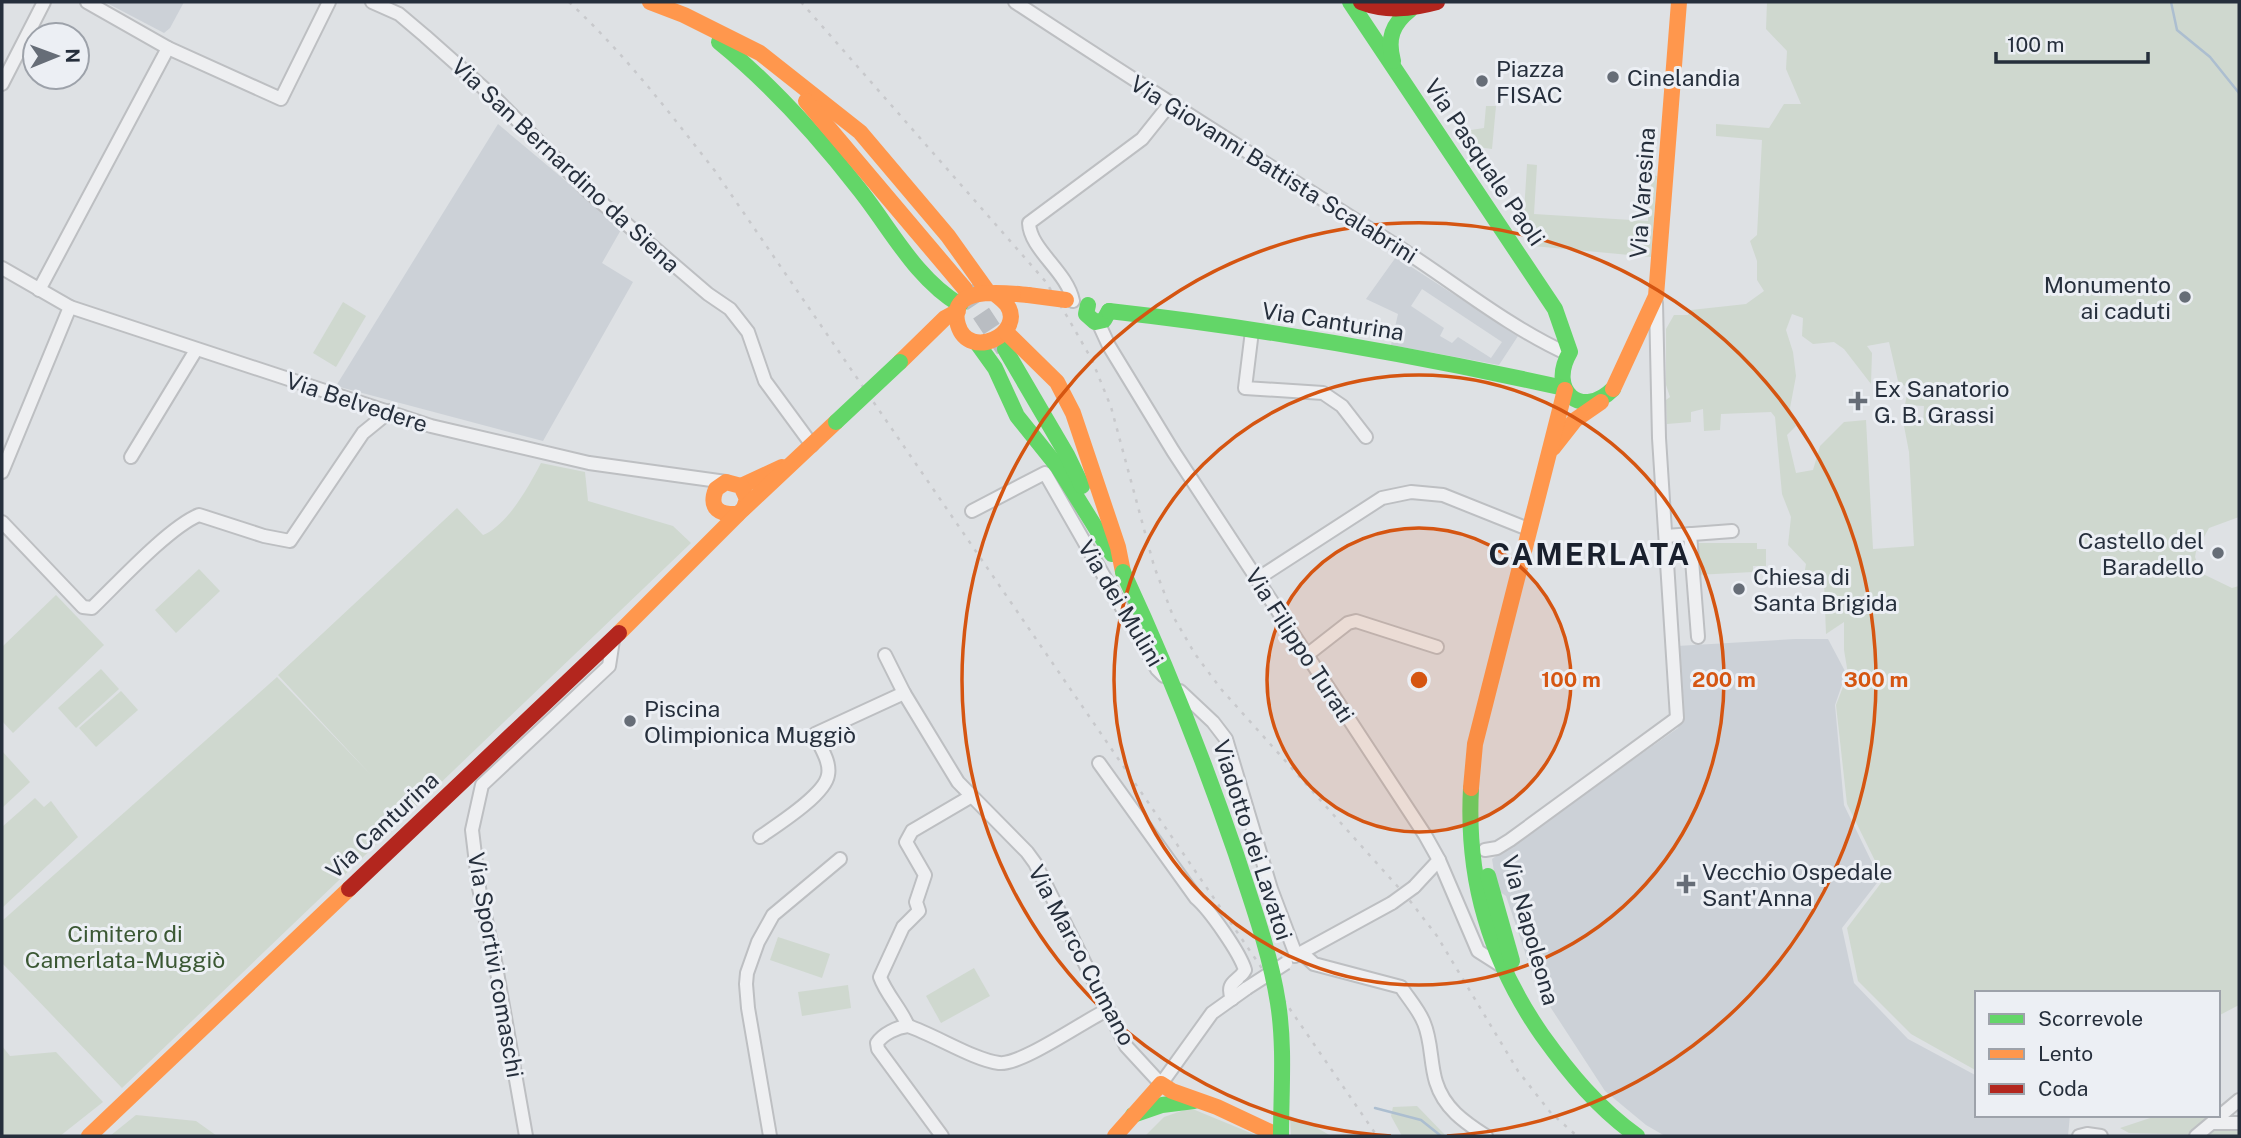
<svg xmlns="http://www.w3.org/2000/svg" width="2241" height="1138" font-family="'Public Sans',sans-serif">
	<rect width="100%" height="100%" fill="#dee1e4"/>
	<g fill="#ccd1d7" fill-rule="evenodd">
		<path d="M105 2H184L170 28 164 33Z"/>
		<path d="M498 124 622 228 602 263 633 282 543 441 336 386Z"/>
		<path d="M1396 257 1518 336 1499 365 1391 345 1398 314 1366 299ZM1422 289 1502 342 1491 358 1458 337 1452 343 1440 336 1444 328 1411 306Z"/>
		<path d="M1795 639H1828L1846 673 1835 705 1844 805 1880 879 1842 928 1854 983 1908 1039 1977 1076V1115H2070L2068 1136H1665L1646 1125 1605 1091 1536 985 1506 896 1497 890 1492 859 1678 728 1681 720 1677 646Z"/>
	</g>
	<g fill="#cfd8cf" fill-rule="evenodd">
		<path d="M1767 2H2239V517L2209 528 2204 537 2198 541 2195 557 2201 573 2232 588 2239 586V1005L2218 1016V993H1977V1071L1911 1034 1858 981 1847 928 1884 879 1847 804 1836 705 1848 674 1844 650V622L1826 634 1824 583 1803 581 1806 564 1788 545 1791 517 1782 494 1775 417 1771 412 1721 414 1720 430 1704 431 1703 409 1691 412V422L1667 424 1666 400 1670 397 1666 385V329L1674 315H1688L1691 310 1746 304 1764 291 1757 280V261L1750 241 1757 235 1762 140 1716 136V124L1769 128 1784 104H1801L1786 69 1787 51 1766 29ZM1792 314 1803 318 1802 336 1813 344 1834 342 1844 349 1871 384 1872 353 1867 346 1889 342 1898 381 1908 388 1905 405 1924 406 1923 424 1912 421 1904 426 1909 452 1914 546 1873 549 1866 420 1844 422 1820 446 1813 470 1796 473 1787 435 1796 426 1790 408 1796 376 1793 352 1786 330Z"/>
		<path d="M1486 106H1496L1492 149 1470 146 1465 149 1459 141 1464 138 1461 134 1471 130 1484 128Z"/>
		<path d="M1527 164 1537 165 1534 214 1648 221 1652 175 1657 176 1651 257 1533 246 1523 229Z"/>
		<path d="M343 302 366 316 336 367 313 353Z"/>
		<path d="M541 463 585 472 588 501 673 526 691 543 122 1088 2 963V921L277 677 371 775 278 675 457 508 483 535C507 526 529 486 541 463Z"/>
		<path d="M1695 543H1757V549H1766V566H1753V572L1696 575Z"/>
		<path d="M199 569 220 591 176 633 155 610Z"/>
		<path d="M56 595 104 645 13 733 2 721V647Z"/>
		<path d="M101 669 119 689 76 728 58 708Z"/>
		<path d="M121 691 138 710 96 747 79 728Z"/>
		<path d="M2 751 30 782 2 808Z"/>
		<path d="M35 798 44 807 51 801 78 837 2 908V827Z"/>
		<path d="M778 937 830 954 822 978 770 960Z"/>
		<path d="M974 968 990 996 941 1023 926 996Z"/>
		<path d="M848 985 851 1008 802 1016 798 992Z"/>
		<path d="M2 1046 10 1056 56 1052 103 1102 60 1136H2Z"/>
		<path d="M1417 1106 1446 1136H1402L1391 1116 1393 1107Z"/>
		<path d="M1187 1109 1195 1110 1258 1136H1145L1164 1117Z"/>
		<path d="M136 1115 196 1121 217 1136H110Z"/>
		<path d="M2159 1115H2202L2212 1128 2224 1119 2239 1117V1136L2129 1133 2120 1128Z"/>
		<path d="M1290 1116 1314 1126 1331 1136 1291 1135Z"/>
	</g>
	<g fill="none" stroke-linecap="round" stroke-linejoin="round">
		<g stroke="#acbed0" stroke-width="2.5">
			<path d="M2171 2 2177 30 2210 57 2239 93"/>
			<path d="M1375 1108 1421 1120 1441 1136"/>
		</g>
		<path stroke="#b9bdc2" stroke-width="19" stroke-dasharray="19 10" stroke-linecap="butt" d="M965 289 1005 349"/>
		<g stroke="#bdbfc2" stroke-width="16">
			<g id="street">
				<path d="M87 2 168 48 281 99 329 2"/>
				<path d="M372 2 399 14 425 36 497 100 589 192 708 294 730 309 748 332 765 381 812 445"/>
				<path d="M1015 2C1141 85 1269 166 1397 246 1452 281 1508 327 1568 354"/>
				<path d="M2 84 44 2"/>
				<path d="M2 268 70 307 431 426 589 463 726 482"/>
				<path d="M39 290 168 48"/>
				<path d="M1073 301C1067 271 1030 250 1029 223L1142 139 1170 104"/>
				<path d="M1098 322 1109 346 1173 451 1425 835 1439 860 1478 951 1500 965"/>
				<path d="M1252 331 1245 388 1323 393 1342 406 1366 437"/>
				<path d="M131 457 196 350"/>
				<path d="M2 472 70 307"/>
				<path d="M972 511 1045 473 1157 669 1164 676"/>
				<path d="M2 522 83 607 92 608C117 584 169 527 199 515L264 536 290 541 363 433 390 411"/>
				<path d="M1690 534 1698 637"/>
				<path d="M1666 536 1732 531"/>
				<path d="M1257 579 1382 498 1411 492 1443 495 1528 529"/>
				<path d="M885 655 904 693 958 782 1027 852 1035 863 1126 1046 1161 1084 1212 1013 1247 988"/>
				<path d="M1307 655 1348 623 1356 621 1437 647"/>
				<path d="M1180 691 1213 722 1226 739 1271 889 1296 955"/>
				<path d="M1099 763 1196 898C1210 910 1240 953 1245 970 1238 983 1225 981 1232 999"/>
				<path d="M760 837C777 825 825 795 828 775 831 761 819 746 815 734L904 693"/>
				<path d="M1485 850 1497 848 1510 840 1677 718 1659 438 1656 303"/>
				<path d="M1414 887 1439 860"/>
				<path d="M1302 953 1314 964 1401 987C1408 998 1419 1010 1424 1023 1432 1042 1430 1063 1436 1082 1444 1108 1464 1122 1486 1136"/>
				<path d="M1295 956 1392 903"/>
				<path d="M908 1026C901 1009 886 994 880 977L903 927 919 911 916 902 925 875 906 842 912 831 970 797"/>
				<path d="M2214 1123H2239"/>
				<path d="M526 1136 495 961 479 888 472 830 482 785 609 666 613 640"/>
				<path d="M770 1136 748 1008 746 984 747 973 758 942 773 915 840 859"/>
				<path d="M942 1136 878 1049 877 1043C883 1034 897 1027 908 1026 935 1035 974 1060 999 1063 1020 1066 1084 1021 1107 1010"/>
				<path d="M2079 1136 2087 1134 2101 1136"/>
				<path d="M2196 1136 2239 1100"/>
			</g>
		</g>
		<use href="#street" stroke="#eeeff1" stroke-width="12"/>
		<g stroke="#63d668" stroke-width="16">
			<path d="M1350 2 1555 309 1570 352C1547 391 1582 420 1613 389"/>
			<path d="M719 42C772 85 817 135 859 189 891 229 915 278 960 305"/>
			<path d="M1393 61C1387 39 1392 24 1410 10"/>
			<path d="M1088 305 1086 314 1095 322 1104 320 1109 311"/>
			<path d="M1109 311C1261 328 1415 355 1564 388"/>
			<path d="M977 343 995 368 1017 416 1058 467 1112 554"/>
			<path d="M1005 349 1067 455 1082 486"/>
			<path d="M1471 788C1466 880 1490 960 1542 1035 1570 1074 1598 1108 1637 1136"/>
			<path d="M1488 876 1512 961"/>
			<path d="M1133 1115 1162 1105 1194 1101"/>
		</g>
		<g stroke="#ff974d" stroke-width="16">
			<path d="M650 2 684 15 760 53 860 132 948 236 988 292"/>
			<path d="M806 101 965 289"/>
			<path d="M995 294C999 297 1004 301 1007 305 1026 333 969 362 958 325 946 284 1005 293 1028 295"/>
			<path d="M1006 332 1057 382 1073 413 1118 547 1123 572"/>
			<path d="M900 362 945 318 958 311"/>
			<path d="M1613 389 1656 296 1679 2"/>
			<path d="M1553 448 1575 420 1601 402"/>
			<path d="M741 486 782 467"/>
			<path d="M738 514C720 515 708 509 716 489L726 482 741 486 747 499 744 508"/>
			<path d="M619 633 738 514 836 422"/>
			<path d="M1471 788 1475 744 1565 390"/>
			<path d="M89 1136 349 889"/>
			<path d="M1115 1136 1161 1084 1172 1091 1217 1107 1279 1136"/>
		</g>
		<g stroke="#b3261e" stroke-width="16">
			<path d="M1361 2C1387 12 1411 9 1437 2"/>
			<path d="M349 889 619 633"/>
		</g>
		<g stroke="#c8c9cc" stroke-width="2.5" stroke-dasharray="3.5 7" stroke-linecap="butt">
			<path d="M569 2C624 53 669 112 715 171L1377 1136"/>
			<path d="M801 2 1046 282 1068 318 1092 360 1111 407 1154 566 1173 616 1195 654 1221 689 1407 897 1437 936 1518 1071 1551 1113 1577 1136"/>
		</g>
		<g stroke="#bdbfc2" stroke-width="16" stroke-linecap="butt">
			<g id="street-bridge">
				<path d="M1392 903 1414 887"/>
				<path d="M1247 988 1286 963"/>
			</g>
		</g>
		<use href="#street-bridge" stroke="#eeeff1" stroke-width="12"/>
		<g stroke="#63d668" stroke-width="16">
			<path d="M836 422 900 362"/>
			<path d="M1123 572C1166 664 1203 758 1236 854 1252 903 1270 952 1278 1003 1285 1047 1281 1092 1281 1136"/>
		</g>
		<path stroke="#ff974d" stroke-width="16" d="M1028 295 1066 300"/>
	</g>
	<circle cx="1419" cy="680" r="152" fill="#d55511" fill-opacity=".12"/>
	<g fill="none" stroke="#d55511" stroke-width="3.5">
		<circle cx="1419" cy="680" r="152"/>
		<circle cx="1419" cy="680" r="305"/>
		<path d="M1391 1136A457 457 0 1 1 1447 1136"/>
	</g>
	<g fill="#666d77" stroke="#eceff4" stroke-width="2.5">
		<circle cx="1613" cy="77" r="7"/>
		<circle cx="1482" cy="81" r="7"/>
		<circle cx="2185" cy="297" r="7"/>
		<path d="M1854.5 390.5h7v7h7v7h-7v7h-7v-7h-7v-7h7z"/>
		<circle cx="2218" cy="553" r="7"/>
		<circle cx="1739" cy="589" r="7"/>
		<circle cx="630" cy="721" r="7"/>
		<path d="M1682.5 873.5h7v7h7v7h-7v7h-7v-7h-7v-7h7z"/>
	</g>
	<g text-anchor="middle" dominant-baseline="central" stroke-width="6" stroke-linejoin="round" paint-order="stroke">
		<g font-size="23" fill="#262f3c" stroke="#eceff4" text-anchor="start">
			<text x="1496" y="68">Piazza<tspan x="1496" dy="26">FISAC</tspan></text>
			<text x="1627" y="77">Cinelandia</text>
			<text x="2171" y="284" text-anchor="end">Monumento<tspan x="2171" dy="26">ai caduti</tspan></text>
			<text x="1874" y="388">Ex Sanatorio<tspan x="1874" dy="26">G. B. Grassi</tspan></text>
			<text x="2204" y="540" text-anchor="end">Castello del<tspan x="2204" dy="26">Baradello</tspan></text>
			<text x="1753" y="576">Chiesa di<tspan x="1753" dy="26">Santa Brigida</tspan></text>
			<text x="644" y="708">Piscina<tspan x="644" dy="26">Olimpionica Muggiò</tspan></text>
			<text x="1702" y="871">Vecchio Ospedale<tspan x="1702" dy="26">Sant'Anna</tspan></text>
		</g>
		<g font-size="23" fill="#262f3c" stroke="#eceff4">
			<text transform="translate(1485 162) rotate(56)">Via Pasquale Paoli</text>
			<text transform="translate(566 165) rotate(43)">Via San Bernardino da Siena</text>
			<text transform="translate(1274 169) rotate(32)">Via Giovanni Battista Scalabrini</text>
			<text transform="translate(1642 193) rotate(-86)">Via Varesina</text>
			<text transform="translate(1333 321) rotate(9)">Via Canturina</text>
			<text transform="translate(357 402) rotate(18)">Via Belvedere</text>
			<text transform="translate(1121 603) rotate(59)">Via dei Mulini</text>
			<text transform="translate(1300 645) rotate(57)">Via Filippo Turati</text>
			<text transform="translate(382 825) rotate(-43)">Via Canturina</text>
			<text transform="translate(1253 840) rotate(72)">Viadotto dei Lavatoi</text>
			<text transform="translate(1531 930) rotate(74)">Via Napoleona</text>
			<text transform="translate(1082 955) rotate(62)">Via Marco Cumano</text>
			<text transform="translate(496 965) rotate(80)">Via Sportivi comaschi</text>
		</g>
		<g font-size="23" fill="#3b5834" stroke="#eceff4">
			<text x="125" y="933">Cimitero di<tspan x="125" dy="26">Camerlata-Muggiò</tspan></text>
		</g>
		<g font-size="30" font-weight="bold" letter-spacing="2" fill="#19202d" stroke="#eceff4">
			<text x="1590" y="554">CAMERLATA</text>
		</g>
	</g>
	<circle cx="1419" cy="680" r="10" fill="#d55511" stroke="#eceff4" stroke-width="3.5"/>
	<g font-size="21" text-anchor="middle" font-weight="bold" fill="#d55511" stroke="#eceff4" stroke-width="6" stroke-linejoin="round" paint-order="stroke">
		<text x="1571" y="687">100 m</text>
		<text x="1724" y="687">200 m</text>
		<text x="1876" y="687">300 m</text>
	</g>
	<rect width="2241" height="1138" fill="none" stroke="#262f3c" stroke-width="7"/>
	<rect x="1975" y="991" width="245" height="126" fill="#eceff4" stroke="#9da2aa" stroke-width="2"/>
	<rect x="1989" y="1014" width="35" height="10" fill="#63d668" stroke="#9da2aa" stroke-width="2"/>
	<text x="2038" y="1026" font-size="21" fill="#262f3c">Scorrevole</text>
	<rect x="1989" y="1049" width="35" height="10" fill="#ff974d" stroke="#9da2aa" stroke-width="2"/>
	<text x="2038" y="1061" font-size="21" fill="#262f3c">Lento</text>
	<rect x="1989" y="1084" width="35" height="10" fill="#b3261e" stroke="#9da2aa" stroke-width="2"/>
	<text x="2038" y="1096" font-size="21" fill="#262f3c">Coda</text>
	<g transform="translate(56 56) rotate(89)"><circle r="33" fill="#eceff4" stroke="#9da2aa" stroke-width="2"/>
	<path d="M0-5L12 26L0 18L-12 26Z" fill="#666d77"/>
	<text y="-10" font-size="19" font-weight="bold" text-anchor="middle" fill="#262f3c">N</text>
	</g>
	<path d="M1996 52v10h152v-10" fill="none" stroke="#262f3c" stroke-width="3.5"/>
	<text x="2007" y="52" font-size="21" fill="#262f3c" stroke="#eceff4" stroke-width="5" paint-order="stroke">100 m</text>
</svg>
